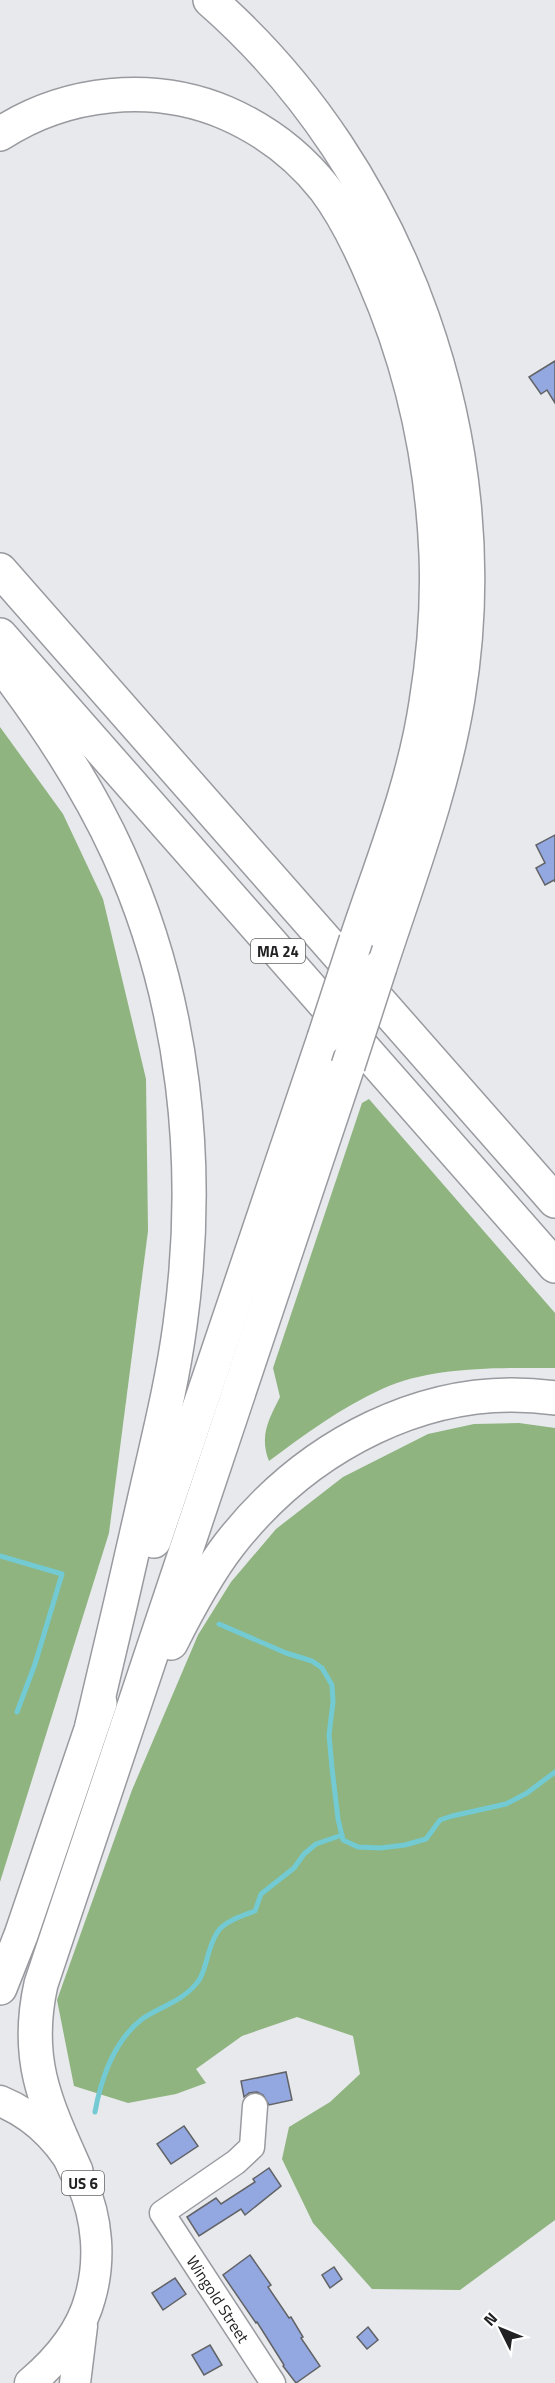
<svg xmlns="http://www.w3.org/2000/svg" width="555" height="2383" font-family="'Titillium Web',sans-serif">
	<rect width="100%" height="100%" fill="#e7e9ed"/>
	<g fill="#8fb47f">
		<path d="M0 727 63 814 103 899 146 1079 148 1231 109 1533 0 1882Z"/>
		<path d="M369 1099 555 1313V1368C501 1368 432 1366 382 1389 342 1407 304 1435 269 1461 259 1436 269 1419 280 1397L273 1368 362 1103Z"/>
		<path d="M519 1423 555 1428V2220L460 2290 372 2289 313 2223 282 2159 289 2127 330 2102 360 2074 353 2036 297 2017 242 2036 196 2069 206 2083 176 2094 128 2103 74 2086 57 2000 132 1790 198 1635 231 1582 276 1529 343 1477 428 1434 474 1424Z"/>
	</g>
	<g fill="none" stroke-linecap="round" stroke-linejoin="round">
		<g stroke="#73cad2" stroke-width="5">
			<path d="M0 1556 62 1574 35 1664 17 1712"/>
			<path d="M219 1624 286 1653 312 1661 322 1668 332 1685 333 1702 329 1735 332 1768 338 1819 343 1840 358 1847 380 1848 405 1845 426 1839 440 1820 452 1816 506 1804 527 1793 555 1772"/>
			<path d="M95 2112C101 2079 114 2041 142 2019 159 2007 181 2002 196 1984 203 1977 204 1968 207 1959 216 1924 223 1923 255 1911L261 1894 294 1868 304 1854 316 1844 342 1835"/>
		</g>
	</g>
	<g fill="#93a8e0" stroke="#626367" stroke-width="1.5">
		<path d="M555 361V403L547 390 541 394 529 377Z"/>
		<path d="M555 835V882L554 880 545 885 536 868 545 863 536 845Z"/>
		<path d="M286 2072 292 2100 269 2105 263 2095 257 2092 249 2093 244 2097 241 2081Z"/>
		<path d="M184 2126 198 2146 171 2164 157 2144Z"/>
		<path d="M269 2168 281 2186 245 2215 241 2209 199 2236 187 2217 216 2198 221 2204 255 2182 253 2179Z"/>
		<path d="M250 2255 271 2285 268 2287 289 2318 291 2317 303 2337 301 2338 320 2366 296 2383 283 2366 284 2365 257 2322 256 2323 223 2275Z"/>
		<path d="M334 2267 342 2279 330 2288 322 2275Z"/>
		<path d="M175 2278 186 2294 163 2310 152 2293Z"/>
		<path d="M368 2327 378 2340 367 2349 357 2337Z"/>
		<path d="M210 2345 222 2365 204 2375 192 2355Z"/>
	</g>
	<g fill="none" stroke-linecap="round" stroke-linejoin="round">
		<g stroke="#999a9f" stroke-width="27">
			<path id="minor" d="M255 2106 252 2147 236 2162 162 2213 273 2383"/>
		</g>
		<g stroke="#999a9f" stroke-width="33">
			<g id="major">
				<path d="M0 2101C76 2132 112 2222 90 2298 81 2332 56 2361 30 2383"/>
				<path d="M75 2383 82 2326"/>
			</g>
		</g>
		<g stroke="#999a9f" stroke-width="36">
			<g id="highway">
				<path d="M210 0C404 170 500 444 458 698 443 790 409 878 380 967"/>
				<path d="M0 134C66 91 153 82 226 113 265 130 299 156 325 189 346 217 361 249 374 280 412 367 432 459 436 554 438 604 434 654 426 703 414 784 382 862 356 940"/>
				<path d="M0 570 555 1201"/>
				<path d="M0 635 555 1266"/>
				<path d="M0 663C45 722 87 785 118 853 185 1000 202 1166 180 1325 172 1385 157 1443 144 1501 127 1576 110 1650 92 1725"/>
				<path d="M154 1541 324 1038"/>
				<path d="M171 1643C188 1609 206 1575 229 1545 306 1446 428 1380 555 1398"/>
				<path d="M0 1988 21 1935 100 1703"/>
				<path d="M76 2171C46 2104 24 2060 41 1984L348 1066"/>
			</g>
		</g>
		<use href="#minor" stroke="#fff" stroke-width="24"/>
		<use href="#major" stroke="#fff" stroke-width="30"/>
		<use href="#highway" stroke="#fff" stroke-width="33"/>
		<g stroke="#999a9f" stroke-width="36" stroke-linecap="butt">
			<g id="highway-bridge">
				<path d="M324 1038 356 940"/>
				<path d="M348 1066 380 967"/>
			</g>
		</g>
		<use href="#highway-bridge" stroke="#fff" stroke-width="33"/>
	</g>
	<g text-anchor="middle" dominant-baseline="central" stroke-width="4.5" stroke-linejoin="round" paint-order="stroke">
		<g fill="#fff" stroke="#646466" stroke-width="1.5">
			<rect x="251" y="939" width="54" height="24" rx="4.5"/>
			<rect x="62" y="2171" width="42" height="24" rx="4.5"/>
		</g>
		<g font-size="15" font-weight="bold" fill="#222224">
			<text x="278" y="951">MA 24</text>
			<text x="83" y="2183">US 6</text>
		</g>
		<g font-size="16" fill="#222224" stroke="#fff">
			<text transform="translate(218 2299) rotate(57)">Wingold Street</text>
		</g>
	</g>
	<g transform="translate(501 2329) rotate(313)" stroke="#ffffff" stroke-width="4.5" paint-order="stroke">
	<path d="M0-4.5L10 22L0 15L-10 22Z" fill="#222224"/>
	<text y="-9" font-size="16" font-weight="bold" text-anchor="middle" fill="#222224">N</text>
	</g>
</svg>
